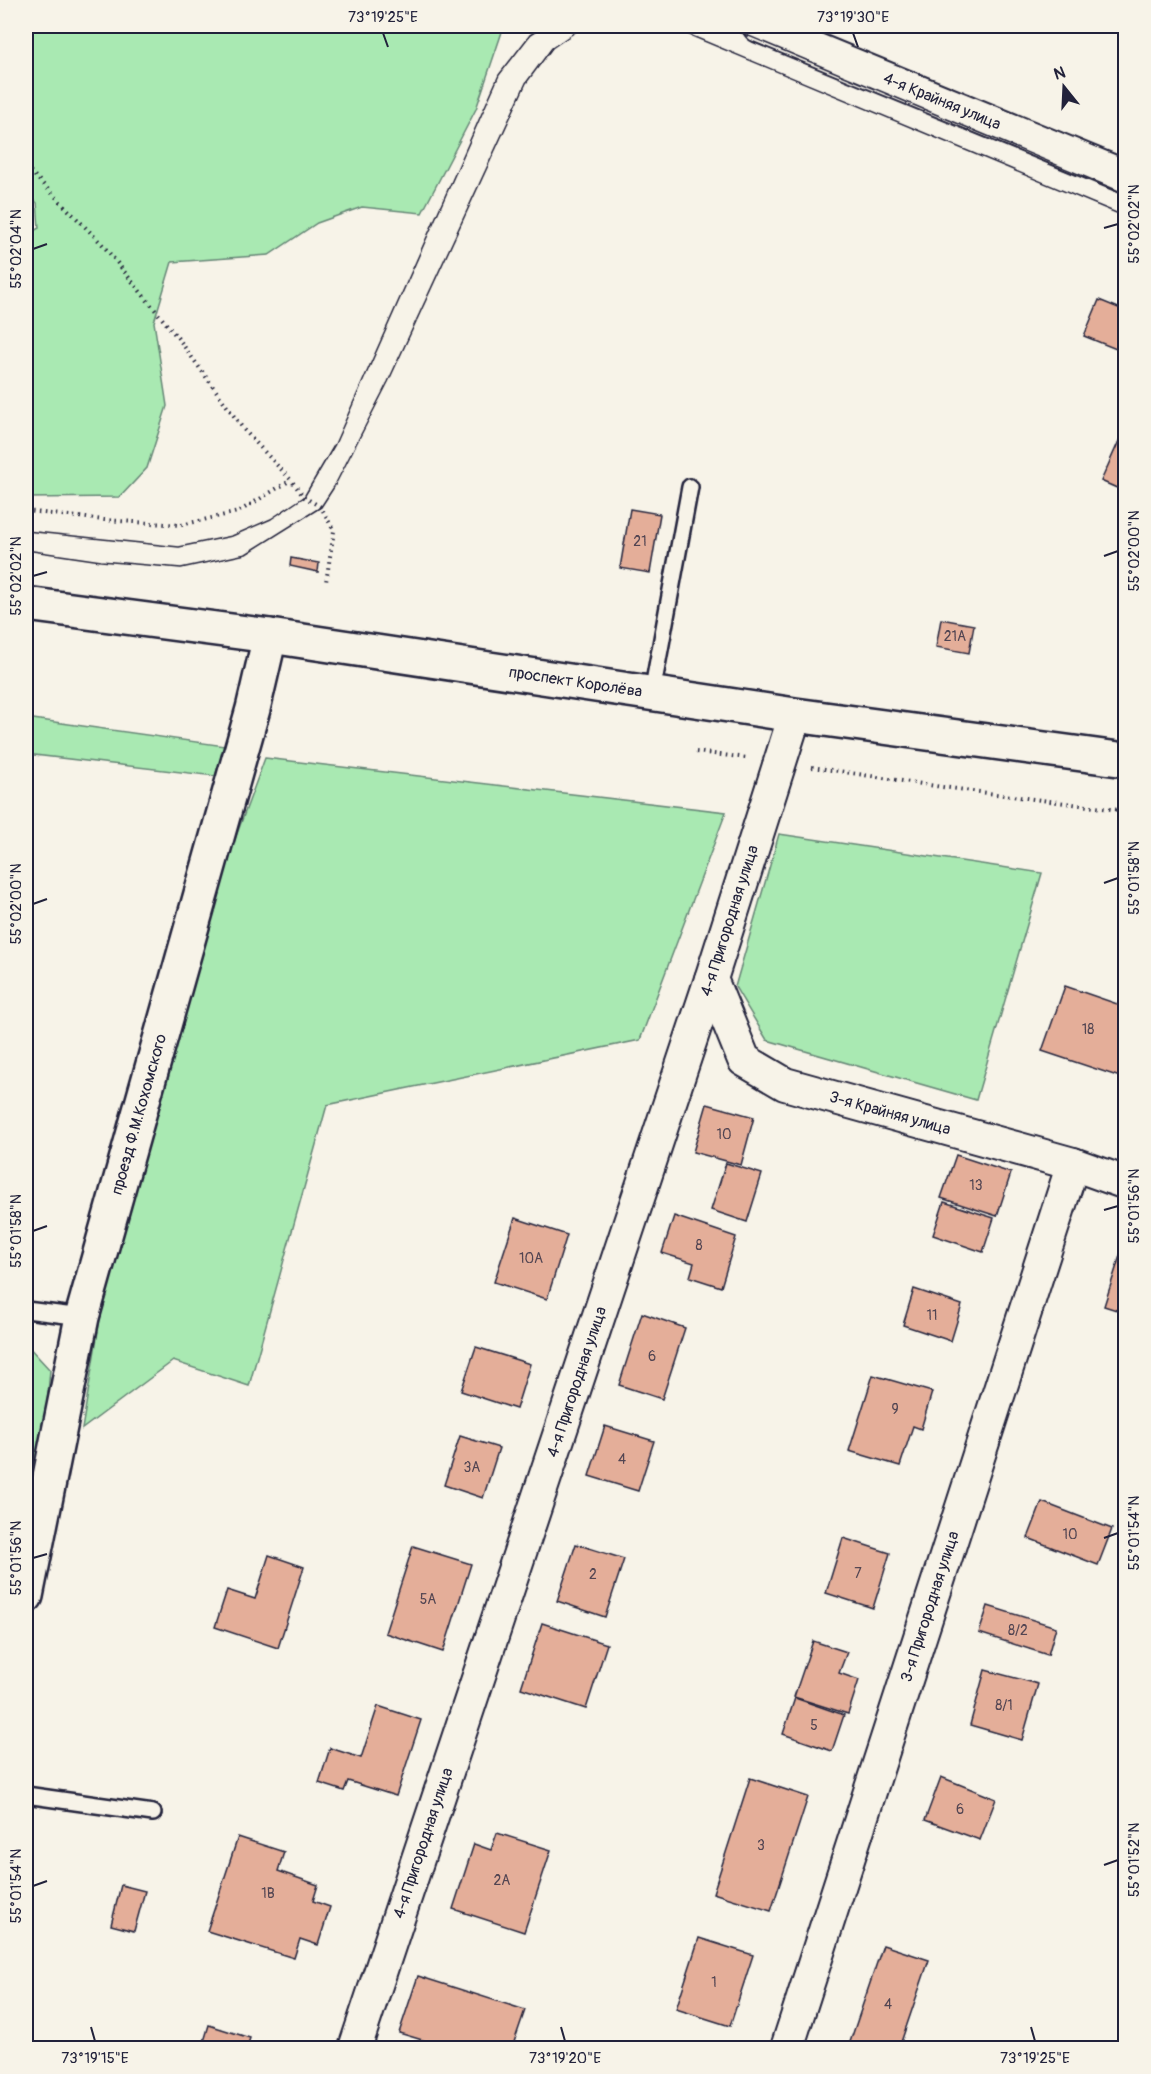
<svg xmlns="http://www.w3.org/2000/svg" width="1151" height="2074" font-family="Pangolin,sans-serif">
	<rect width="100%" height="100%" fill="#f7f3e8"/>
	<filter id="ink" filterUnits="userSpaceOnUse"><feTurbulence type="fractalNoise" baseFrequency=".0167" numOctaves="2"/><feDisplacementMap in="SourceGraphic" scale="12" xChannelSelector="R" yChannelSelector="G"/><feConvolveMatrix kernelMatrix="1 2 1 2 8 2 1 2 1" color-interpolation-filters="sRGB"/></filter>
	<g filter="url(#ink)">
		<g fill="#a9e9b2" stroke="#668676" stroke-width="1.5">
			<path d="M26 26H504L476 109 422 213 362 207 317 223 269 255 172 262 154 322 167 406 147 468 120 497 26 498V235L39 228 37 203 26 191Z"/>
			<path d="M26 718 225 746 215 776 26 754Z"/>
			<path d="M265 758 726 812 640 1040 327 1105 249 1386 173 1361 82 1429 102 1307 155 1123 218 885Z"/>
			<path d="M779 834 1042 873 976 1100 767 1040 735 987Z"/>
			<path d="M26 1344 50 1370 46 1415 26 1519Z"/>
		</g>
		<g fill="#e4ae99" stroke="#22223b" stroke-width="1.5">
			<path d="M882 26H908L905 34Z"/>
			<path d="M1099 300 1126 311V353L1084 336Z"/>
			<path d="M1123 432 1126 433V492L1101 481Z"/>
			<path d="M630 509 660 514 650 573 620 568Z"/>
			<path d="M291 558 319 563 318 572 290 566Z"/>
			<path d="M941 619 974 625 969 653 936 647Z"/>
			<path d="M1065 986 1126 1007V1079L1042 1051Z"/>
			<path d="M707 1104 754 1117 741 1165 693 1152Z"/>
			<path d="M956 1155 1011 1173 997 1216 941 1198Z"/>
			<path d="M726 1163 762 1174 747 1222 711 1210Z"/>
			<path d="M944 1202 994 1218 983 1252 933 1235Z"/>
			<path d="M674 1216 736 1237 721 1287 690 1277 694 1263 662 1253Z"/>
			<path d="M515 1218 567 1235 547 1299 494 1282Z"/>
			<path d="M1125 1240H1126V1313L1104 1306Z"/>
			<path d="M914 1289 962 1305 951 1341 903 1325Z"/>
			<path d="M642 1313 685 1328 662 1399 619 1385Z"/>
			<path d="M476 1347 530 1364 516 1409 461 1391Z"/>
			<path d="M873 1375 932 1392 921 1429 913 1426 900 1466 849 1451Z"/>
			<path d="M605 1426 654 1441 638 1491 589 1476Z"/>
			<path d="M460 1436 499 1448 483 1498 444 1485Z"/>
			<path d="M1042 1502 1112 1529 1098 1565 1028 1538Z"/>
			<path d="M843 1538 890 1553 873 1608 826 1593Z"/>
			<path d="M576 1544 624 1559 605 1617 557 1601Z"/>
			<path d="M413 1546 471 1564 443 1652 385 1633Z"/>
			<path d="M269 1555 304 1567 278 1648 215 1627 227 1590 255 1599Z"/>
			<path d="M988 1606 1056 1627 1048 1655 979 1633Z"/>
			<path d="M542 1623 607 1644 586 1709 521 1688Z"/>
			<path d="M813 1641 847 1652 839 1673 859 1680 848 1714 794 1697Z"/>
			<path d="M985 1670 1038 1684 1022 1740 970 1725Z"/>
			<path d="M795 1698 844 1715 832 1751 783 1734Z"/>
			<path d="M378 1706 421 1720 396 1796 348 1781 344 1791 319 1783 330 1748 361 1758Z"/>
			<path d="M941 1777 996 1799 980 1840 925 1820Z"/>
			<path d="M750 1778 808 1797 771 1911 713 1893Z"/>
			<path d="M497 1833 551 1850 524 1932 453 1909 474 1844 491 1850Z"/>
			<path d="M238 1837 284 1852 278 1871 318 1885 313 1901 330 1907 318 1945 300 1939 294 1958 207 1931Z"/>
			<path d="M1126 1854V1878L1119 1876Z"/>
			<path d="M121 1885 145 1891 134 1931 111 1925Z"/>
			<path d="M699 1938 753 1955 730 2026 676 2009Z"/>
			<path d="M883 1945 929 1960 899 2048H848Z"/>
			<path d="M418 1976 525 2010 512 2048H449L399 2033Z"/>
			<path d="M209 2025 250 2038 247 2047 252 2048H202Z"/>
		</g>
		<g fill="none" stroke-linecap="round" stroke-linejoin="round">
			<g stroke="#22223b" stroke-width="20">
				<g id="service">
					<path d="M652 693 690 487"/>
					<path d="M26 1310 82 1317"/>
					<path d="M26 1795 153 1813"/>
				</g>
			</g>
			<g stroke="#22223b" stroke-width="36">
				<g id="minor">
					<path id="s1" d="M759 26 1126 177"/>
					<path id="s2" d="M711 979 744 1060 785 1084 1073 1164 1126 1183"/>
					<path id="s3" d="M355 2048 711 979 795 715"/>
					<path id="s4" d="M787 2048 1073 1164"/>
				</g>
			</g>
			<g stroke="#22223b" stroke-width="38">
				<g id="tertiary">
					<path id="s5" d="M26 1596 82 1317 253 709 270 636"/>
				</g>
			</g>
			<g stroke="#22223b" stroke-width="38">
				<g id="secondary">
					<path id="s6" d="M26 604 270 636 795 715 1126 760"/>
				</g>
			</g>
			<g stroke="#22223b" stroke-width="4" stroke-dasharray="1.5 4.5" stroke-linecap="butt">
				<path d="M26 167 102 244 181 342 244 430 291 480 304 497 321 507 334 531 326 582"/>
				<path d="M26 435V463"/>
				<path d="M26 511 104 520 181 525 238 512 291 480"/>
				<path d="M696 752 748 758"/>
				<path d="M812 767 942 787 1126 811"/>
			</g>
			<use href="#service" stroke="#f7f3e8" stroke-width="15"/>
			<use href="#minor" stroke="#f7f3e8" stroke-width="32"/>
			<use href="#tertiary" stroke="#f7f3e8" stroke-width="33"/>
			<use href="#secondary" stroke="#f7f3e8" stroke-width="33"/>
			<g stroke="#22223b" stroke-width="1.5">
				<path d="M668 26 1126 217"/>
				<path d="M725 26 1126 194"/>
				<path d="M26 531 179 547 232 536 271 519 304 497 335 444 499 75 530 35 544 26"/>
				<path d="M26 550 101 561 181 568 246 554 321 507 334 487 388 382 526 83 552 48 584 26"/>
			</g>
		</g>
	</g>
	<path fill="none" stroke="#22223b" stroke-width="2" d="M383 33 388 47M853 33 858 47M1104 228 1118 224M33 249 47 244M1104 556 1118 551M33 576 47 572M1104 883 1118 878M33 904 47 899M1104 1210 1118 1206M33 1231 47 1226M1104 1538 1118 1533M33 1558 47 1554M1104 1865 1118 1860M33 1886 47 1881M91 2027 95 2041M561 2027 565 2041M1031 2027 1035 2041"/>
	<g text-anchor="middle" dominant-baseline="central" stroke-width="6" stroke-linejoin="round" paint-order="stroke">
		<g font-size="14" fill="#524552">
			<text x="640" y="541">21</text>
			<text x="955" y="636">21А</text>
			<text x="1088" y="1029">18</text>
			<text x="724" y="1134">10</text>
			<text x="976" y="1185">13</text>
			<text x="699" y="1245">8</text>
			<text x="531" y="1258">10А</text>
			<text x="932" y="1315">11</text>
			<text x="652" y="1356">6</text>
			<text x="895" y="1409">9</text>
			<text x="622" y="1459">4</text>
			<text x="472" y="1467">3А</text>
			<text x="1070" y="1534">10</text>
			<text x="858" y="1573">7</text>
			<text x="593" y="1574">2</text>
			<text x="428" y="1599">5А</text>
			<text x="1018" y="1630">8/2</text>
			<text x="1004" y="1705">8/1</text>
			<text x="814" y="1725">5</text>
			<text x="960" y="1809">6</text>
			<text x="761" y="1845">3</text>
			<text x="502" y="1880">2А</text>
			<text x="268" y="1893">1В</text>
			<text x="714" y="1982">1</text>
			<text x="888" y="2004">4</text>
		</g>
		<g font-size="16" fill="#22223b" stroke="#f7f3e8">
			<text stroke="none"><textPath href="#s1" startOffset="198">4-я Крайняя улица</textPath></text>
			<text stroke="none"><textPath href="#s6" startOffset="555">проспект Королёва</textPath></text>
			<text stroke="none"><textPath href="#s3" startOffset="1188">4-я Пригородная улица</textPath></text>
			<text stroke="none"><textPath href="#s2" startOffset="244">3-я Крайняя улица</textPath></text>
			<text stroke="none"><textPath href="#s5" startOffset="495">проезд Ф.М.Кохомского</textPath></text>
			<text stroke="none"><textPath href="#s3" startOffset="702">4-я Пригородная улица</textPath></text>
			<text stroke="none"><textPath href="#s4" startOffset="464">3-я Пригородная улица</textPath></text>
			<text stroke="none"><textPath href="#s3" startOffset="216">4-я Пригородная улица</textPath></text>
		</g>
	</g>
	<rect width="1151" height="2074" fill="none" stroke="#f7f3e8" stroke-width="66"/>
	<g transform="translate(1064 87) rotate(342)" stroke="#f7f3e8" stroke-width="4.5" paint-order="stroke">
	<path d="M0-4.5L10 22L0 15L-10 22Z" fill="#22223b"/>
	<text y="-9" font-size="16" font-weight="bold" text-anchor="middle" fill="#22223b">N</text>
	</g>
	<rect x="33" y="33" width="1085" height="2008" fill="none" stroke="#22223b" stroke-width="2"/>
	<g font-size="15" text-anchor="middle" fill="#22223b">
		<text x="383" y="22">73°19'25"E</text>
		<text x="853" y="22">73°19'30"E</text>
		<text transform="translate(1134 224) rotate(-90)" y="5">55°02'02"N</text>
		<text transform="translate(16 249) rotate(-90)" y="5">55°02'04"N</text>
		<text transform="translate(1134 551) rotate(-90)" y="5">55°02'00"N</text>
		<text transform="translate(16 576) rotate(-90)" y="5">55°02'02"N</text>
		<text transform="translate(1134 878) rotate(-90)" y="5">55°01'58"N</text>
		<text transform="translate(16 904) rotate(-90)" y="5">55°02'00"N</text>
		<text transform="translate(1134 1206) rotate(-90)" y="5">55°01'56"N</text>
		<text transform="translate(16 1231) rotate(-90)" y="5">55°01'58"N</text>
		<text transform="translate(1134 1533) rotate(-90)" y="5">55°01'54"N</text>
		<text transform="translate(16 1558) rotate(-90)" y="5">55°01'56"N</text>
		<text transform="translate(1134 1860) rotate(-90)" y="5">55°01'52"N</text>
		<text transform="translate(16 1886) rotate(-90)" y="5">55°01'54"N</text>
		<text x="95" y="2063">73°19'15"E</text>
		<text x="565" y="2063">73°19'20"E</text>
		<text x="1035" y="2063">73°19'25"E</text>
	</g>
</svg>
